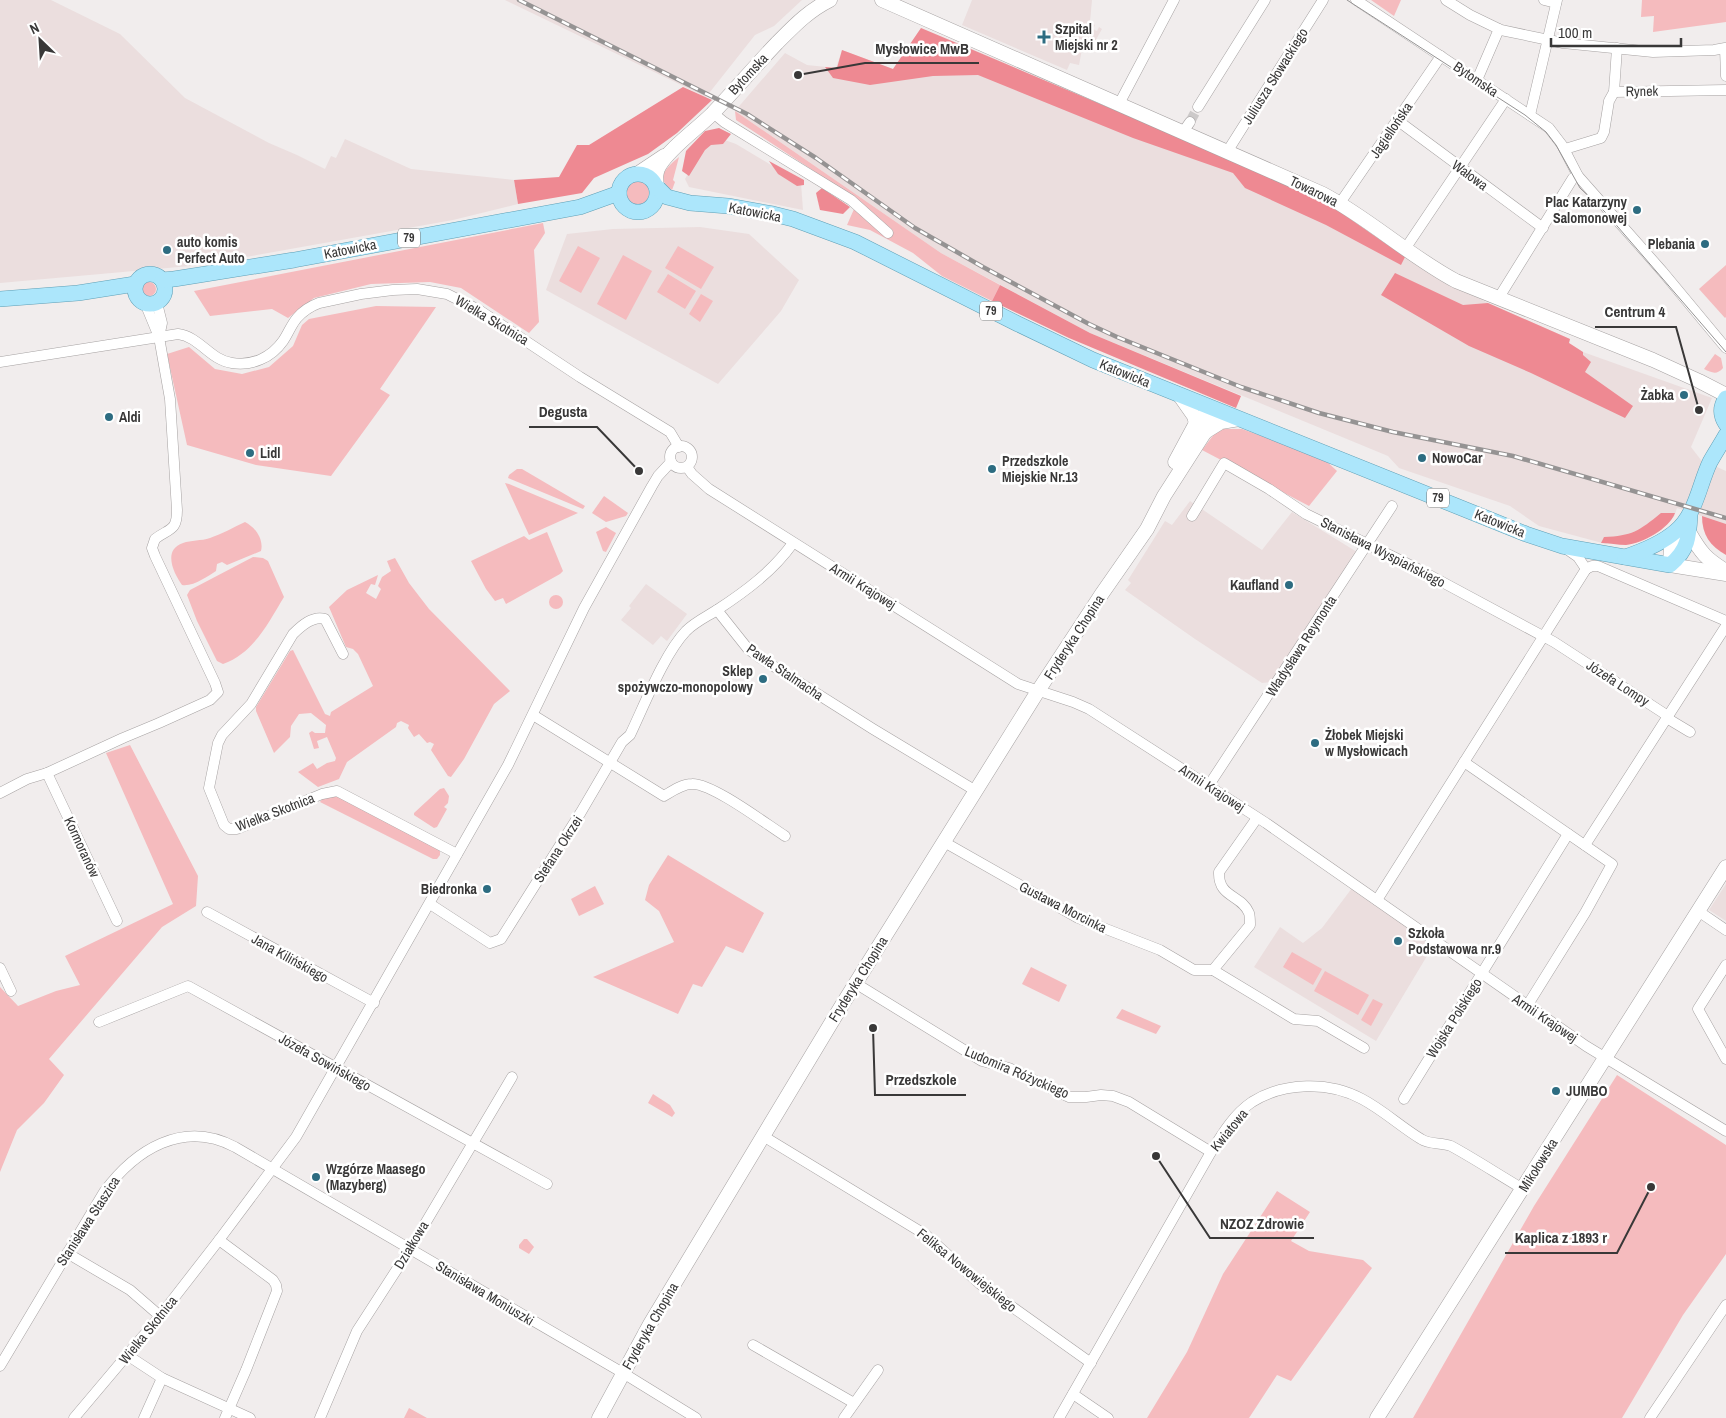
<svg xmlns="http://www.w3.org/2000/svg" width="1726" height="1418" font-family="'Archivo Narrow',sans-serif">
	<rect width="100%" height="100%" fill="#f1eded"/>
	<g fill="#ebdede">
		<path d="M0 0H51L120 34 185 98 269 143 297 155 325 169 331 156 336 158 345 139 411 169 514 180 518 204 453 220 201 265 0 283Z"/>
		<path d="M505 0H802L774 26 755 35 706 97Z"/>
		<path d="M972 0H1092L1090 22 1095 25 1093 29 1097 31 1099 27 1102 29 1093 45 1083 44 1079 65 1070 63 1067 70 962 25Z"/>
		<path d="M921 28 998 60 1333 207 1415 264 1488 303 1570 339 1569 343 1583 352 1712 398 1691 447 1701 460 1726 471V524L1677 508 1674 517 1631 541 1606 544 1539 526 1510 506 1399 468 1388 456 1090 333 941 253 735 111 785 53 807 65 836 68 842 50 893 69Z"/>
		<path d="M722 139 736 144 801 183 803 210 689 187 685 179 704 145Z"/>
		<path d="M700 227 749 234 799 280 781 311 718 384 546 290 567 234 613 229Z"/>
		<path d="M1190 501 1262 550 1292 512 1357 552 1272 682 1262 683 1195 639 1125 590 1131 583 1128 580 1165 521 1172 525Z"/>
		<path d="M646 584 687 614 667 641 661 636 653 645 621 620 631 608 629 606Z"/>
		<path d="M1726 884V921L1709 910Z"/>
		<path d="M1352 888 1433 946 1376 1041 1254 967 1280 927 1303 943 1322 928Z"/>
	</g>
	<g fill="#f5bbbe">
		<path d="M1371 0H1401L1394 16Z"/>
		<path d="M1642 0H1726V22L1653 32 1654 16 1641 17Z"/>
		<path d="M735 111 941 253 1000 285 992 301 942 276 913 253 870 230 847 225 858 200 736 120Z"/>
		<path d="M679 157 673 180 675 182 672 190C654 178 667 167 679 157Z"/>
		<circle cx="637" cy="193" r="12"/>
		<path d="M543 223 545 233 534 250 539 322 529 333 461 288 430 282 371 284 314 298 288 318 272 309 210 316 194 291Z"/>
		<path d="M578 246 600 258 581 293 559 281Z"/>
		<path d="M678 246 714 267 701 289 665 268Z"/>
		<path d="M623 255 652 271 626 320 597 304Z"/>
		<path d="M1726 265V317L1725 318 1699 289Z"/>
		<path d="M668 274 696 291 685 309 657 292Z"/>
		<circle cx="149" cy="289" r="7"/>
		<path d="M701 294 713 301 700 322 689 314Z"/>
		<path d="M376 306 436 307 380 389 390 395 331 476 256 465 187 445 167 354 189 347 215 369 242 374 269 367 293 346 302 325 309 319Z"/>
		<path d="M1715 354 1721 358 1723 368C1717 375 1712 373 1704 369Z"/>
		<path d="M1218 429H1242L1323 458 1337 471 1309 506 1202 450Z"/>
		<path d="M517 469H522L585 506 583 509 508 478 509 475Z"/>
		<path d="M505 483 509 484 578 513 529 535Z"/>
		<path d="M604 496 628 513 626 516 606 522 592 513Z"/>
		<path d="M245 522C255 527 264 539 261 551L227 565 222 562 217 564 216 571C208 576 193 587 182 585 174 574 162 550 183 543 191 540 201 541 210 538 222 534 234 527 245 522Z"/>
		<path d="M606 527 616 533 606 552 603 551 596 532Z"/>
		<path d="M547 532 563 571 560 574 506 604 503 598 495 601 486 589 471 561 524 536 529 540Z"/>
		<path d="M253 557 263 558 268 561 284 597C268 623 254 653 223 664L217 661 197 621 187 595 190 590Z"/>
		<path d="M395 558 409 583 429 609 510 691 494 704 464 759 451 777 448 776 431 750 434 744 430 742 427 743 419 734 414 737 408 728 409 725 401 721 397 723 396 727 347 762 339 779 318 787 298 772 313 763 317 769 327 763 335 761 336 758 327 737 317 741 319 748 314 749 309 733 312 731 315 733H325L326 725 311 713 299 714 291 726 290 737 274 753 256 711V707L290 651 293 650 325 714 330 716 331 712 373 686 358 654 353 649 346 647 329 607 347 590 378 575 375 585 371 584 366 593 376 599 381 589 378 586 382 577 391 571 387 561Z"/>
		<circle cx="556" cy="602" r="7"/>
		<path d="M130 745 198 876 196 906 162 927 49 1059 64 1075 44 1103 17 1130 0 1172V987L18 1006 56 991 80 985 65 956 173 904 106 753Z"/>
		<path d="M444 788 449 796 448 803 444 807 447 809 437 827 434 828 414 815V813L440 789Z"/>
		<path d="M339 796 436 848 440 851V855L437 859H433L320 802 323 798Z"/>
		<path d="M668 855 764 913 743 953 726 946 702 987 693 984 678 1014 593 977 674 942 659 911 645 900 649 885Z"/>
		<path d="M595 886 604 904 579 916 571 899Z"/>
		<path d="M1292 952 1322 969 1313 985 1283 967Z"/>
		<path d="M1031 967 1067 985 1059 1002 1022 984Z"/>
		<path d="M1325 971 1369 995 1358 1015 1314 991Z"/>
		<path d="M1373 999 1383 1004 1371 1026 1361 1020Z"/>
		<path d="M1122 1009 1161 1026 1156 1034 1116 1018Z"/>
		<path d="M1617 1075 1726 1145V1254L1683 1315 1622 1418H1413L1534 1206Z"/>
		<path d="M653 1094 670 1105 675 1113 672 1117 648 1103Z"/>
		<path d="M1277 1191 1310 1212 1291 1241 1309 1251 1363 1260 1372 1268 1291 1381 1277 1375 1249 1418H1147L1187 1352 1223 1274Z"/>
		<path d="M524 1239H527L534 1247 529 1254 519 1248V1245Z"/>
		<path d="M409 1408 427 1418H404Z"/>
	</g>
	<g fill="#ee8992">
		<path d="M921 28 1261 172 1333 207 1405 257 1401 265 1326 225 1245 188 1233 173 1133 138 978 75 933 76 870 85 833 78 825 67 837 68 842 50 893 69Z"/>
		<path d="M683 87 712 100 677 133 648 154 594 178 582 193 518 204 514 180 559 177 577 145H589Z"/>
		<path d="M719 128 731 134 723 144 711 145 705 150 689 176 682 171 686 151 705 131Z"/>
		<path d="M769 161 804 180V185L797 186 778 174Z"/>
		<path d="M822 188 850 207 843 214 820 210 816 193Z"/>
		<path d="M1395 273 1463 305 1488 303 1570 339 1569 343 1583 352V355L1591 362 1585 372 1633 406 1625 418 1531 373 1469 346 1381 295Z"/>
		<path d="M1000 285 1090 333 1241 396 1236 408 1069 338 992 301Z"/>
		<path d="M1661 513H1675C1669 529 1643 543 1626 545 1618 545 1609 543 1601 543L1604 537C1632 536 1639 531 1661 513Z"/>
		<path d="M1702 516 1726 524V555C1710 546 1702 535 1702 516Z"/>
	</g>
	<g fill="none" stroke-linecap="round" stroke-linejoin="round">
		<path stroke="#ccc9c9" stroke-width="10" stroke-dasharray="10 5" stroke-linecap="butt" d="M1190 122 1198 107"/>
		<g stroke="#a6a2a2" stroke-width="11">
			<g id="street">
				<path d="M1356 0 1549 128 1562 145 1578 176 1662 271 1726 348"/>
				<path d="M1446 0 1470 15 1501 30 1563 43 1653 52 1714 50 1725 48 1726 76"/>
				<path d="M1544 0 1556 3"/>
				<path d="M1477 80 1499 29"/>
				<path d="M1614 92 1726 90"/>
				<path d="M1119 104 1174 0"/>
				<path d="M1198 107 1265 0"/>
				<path d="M713 113 724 122 851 200 888 233"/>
				<path d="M1530 115 1557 0"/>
				<path d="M1397 120 1543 228"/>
				<path d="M1183 132 1190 122"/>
				<path d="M1565 149 1601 138 1604 132 1609 101 1614 92 1617 48"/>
				<path d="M1227 152 1323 0"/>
				<path d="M1340 203 1441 56"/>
				<path d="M1405 249 1506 99"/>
				<path d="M1498 299 1573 178 1578 176"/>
				<path d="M159 300 158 307 162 323 159 337"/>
				<path d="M0 362 178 334C200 337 210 360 232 363 252 366 271 358 283 341 288 334 291 325 297 318 303 311 311 306 319 303L361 294 393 290 417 289 447 294 479 310 580 377 670 432 679 447"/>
				<circle cx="681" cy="457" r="11"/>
				<path d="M687 467 692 474 709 489 1018 684 1073 702 1089 709 1266 823 1586 1046 1726 1131"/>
				<path d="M1192 516 1224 463 1269 489 1306 514 1418 569 1554 642 1668 716 1670 720 1690 732"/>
				<path d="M1565 548 1578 557 1586 569"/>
				<path d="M1586 569 1592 566H1598L1726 621"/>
				<path d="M717 610 748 649 759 657 873 729 976 791"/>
				<path d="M343 654 325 619C313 615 301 626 293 634L251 704 222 735 218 743 209 788 224 825 229 829H237L322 794 337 791 457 854"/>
				<path d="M533 715 664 796C672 791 682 784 692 784 712 783 766 824 785 836"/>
				<path d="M1464 762 1612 864 1585 913 1527 1006"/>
				<path d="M47 773 117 921"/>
				<path d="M1209 785 1392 506"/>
				<path d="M0 793 27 779 47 773 123 738 159 723 210 700 218 692 215 683 155 556 152 548 155 539C169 528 177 532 177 510L170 399 159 337 145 303"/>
				<path d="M944 842 1078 918 1160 950 1194 970H1213L1250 925C1250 921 1250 916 1249 913 1241 894 1218 898 1219 872L1257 818"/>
				<path d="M1585 845 1726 626"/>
				<path d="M1377 900 1586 569"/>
				<path d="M430 904 490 943 501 939 581 812 622 742 630 735C644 706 664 654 686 631 695 622 706 617 717 610 746 591 773 571 793 543"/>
				<path d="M1698 911 1726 930"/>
				<path d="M207 912 374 1003"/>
				<path d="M1726 965 1698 1009 1726 1059"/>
				<path d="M0 968 11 991"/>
				<path d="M1213 970 1294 1019 1318 1021 1364 1048"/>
				<path d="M855 983 982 1061 1009 1068 1069 1097H1086L1101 1095 1113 1096 1129 1102 1211 1152"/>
				<path d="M99 1022 188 986 547 1184"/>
				<path d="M1404 1099 1568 834"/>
				<path d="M763 1136 926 1235 980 1284 1091 1363"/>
				<path d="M219 1240 273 1280 276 1285 277 1291 246 1370 225 1418"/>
				<path d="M67 1253 130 1290 160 1316"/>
				<path d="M753 1345 854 1403"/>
				<path d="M127 1355 162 1378 250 1418"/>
				<path d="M0 1366 104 1192C135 1150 183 1119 235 1147L623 1373 696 1418"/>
				<path d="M1073 1394 1108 1418"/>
				<path d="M74 1418 160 1316 219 1240 296 1137 508 765 584 608 652 486 658 476 671 462"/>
				<path d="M144 1418 162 1378"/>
				<path d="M320 1418 357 1331 410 1249 512 1077"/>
				<path d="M844 1418 878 1370"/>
				<path d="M1059 1418 1211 1152C1222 1134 1234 1114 1252 1102 1284 1082 1329 1081 1362 1099 1383 1110 1401 1127 1421 1139 1430 1145 1441 1142 1451 1146 1475 1159 1499 1175 1523 1189"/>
				<path d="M1650 1418 1726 1305"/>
			</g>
		</g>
		<g stroke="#a6a2a2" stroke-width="15">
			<g id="secondary">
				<path d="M882 0 1323 194C1370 219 1409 256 1456 281L1653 360 1699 381 1726 395"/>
				<path d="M637 174 664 156"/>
				<path d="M657 187C656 179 655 172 660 165 670 148 697 129 712 114 734 91 755 66 777 43 794 26 808 11 830 0"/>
				<path d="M1180 396 1194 416 1196 423"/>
				<path d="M1205 432 1221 422 1239 419"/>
				<path d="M1175 462 1196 423 1211 408"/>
				<path d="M1678 530 1671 545 1670 565 1726 574"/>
				<path d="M1689 532C1701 553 1706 559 1726 571"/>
				<path d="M599 1418 650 1324 842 1005 1038 691 1101 595 1147 529 1164 496 1205 432 1214 409"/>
				<path d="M1377 1418 1726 867"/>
			</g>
		</g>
		<g stroke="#5f9fb5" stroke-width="16">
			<g id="primary">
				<circle cx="638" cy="193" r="19"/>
				<path d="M657 187 667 197 671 198 690 203 728 206 773 214 793 219 855 242 1018 324 1093 360 1526 534 1562 546 1670 565C1688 550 1689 537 1690 515"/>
				<circle cx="150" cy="289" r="15"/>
				<path d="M162 280 174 279 294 260 580 207 619 193"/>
				<path d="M0 299 78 293 135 284"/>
				<path d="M1726 398C1720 407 1720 415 1726 424"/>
				<path d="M1625 557C1643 551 1661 544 1676 531 1696 514 1699 485 1710 462 1715 453 1721 444 1726 435"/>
			</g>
		</g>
		<use href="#street" stroke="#fff" stroke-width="10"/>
		<use href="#secondary" stroke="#fff" stroke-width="14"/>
		<use href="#primary" stroke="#ace6fb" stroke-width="15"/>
		<path stroke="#959393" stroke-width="1" d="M1347 0 1525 115 1546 132 1556 145 1580 188 1605 212 1726 352"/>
		<g stroke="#959393" stroke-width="4.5">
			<path id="rail" d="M519 0 747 114 816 158 915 228 983 267 1089 324 1117 337 1241 387 1319 413 1393 432 1513 456 1726 518"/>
		</g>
		<use href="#rail" stroke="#fff" stroke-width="2.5" stroke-dasharray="8" stroke-linecap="butt"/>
	</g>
	<g fill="#2d6c81" stroke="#fff" stroke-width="2">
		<path d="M1041.5 29.5h5v5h5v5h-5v5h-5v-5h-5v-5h5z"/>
		<circle cx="1637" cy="210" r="5"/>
		<circle cx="1705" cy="244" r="5"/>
		<circle cx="167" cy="250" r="5"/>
		<circle cx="1684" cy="395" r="5"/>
		<circle cx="109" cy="417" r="5"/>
		<circle cx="250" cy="453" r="5"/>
		<circle cx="1422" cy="458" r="5"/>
		<circle cx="992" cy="469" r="5"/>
		<circle cx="1289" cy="585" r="5"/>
		<circle cx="763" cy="679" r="5"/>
		<circle cx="1315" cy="743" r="5"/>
		<circle cx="487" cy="889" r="5"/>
		<circle cx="1398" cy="941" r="5"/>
		<circle cx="1556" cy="1091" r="5"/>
		<circle cx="316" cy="1177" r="5"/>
	</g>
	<g text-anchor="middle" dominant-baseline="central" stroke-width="5" stroke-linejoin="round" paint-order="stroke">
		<g fill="#fff" stroke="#747474" stroke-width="1">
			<rect x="398" y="228.5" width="22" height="19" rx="4"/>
			<rect x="980" y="301.5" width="22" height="19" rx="4"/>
			<rect x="1427" y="488.5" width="22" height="19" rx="4"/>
		</g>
		<g font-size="12" font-weight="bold" fill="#393838">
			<text x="409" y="238">79</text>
			<text x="991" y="311">79</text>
			<text x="1438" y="498">79</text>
		</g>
		<g font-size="14" font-weight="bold" fill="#393838" stroke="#fff" text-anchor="start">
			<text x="1055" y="29">Szpital<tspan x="1055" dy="16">Miejski nr 2</tspan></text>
			<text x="1627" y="202" text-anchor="end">Plac Katarzyny<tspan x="1627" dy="16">Salomonowej</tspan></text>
			<text x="177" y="242">auto komis<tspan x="177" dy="16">Perfect Auto</tspan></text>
			<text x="1695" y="244" text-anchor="end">Plebania</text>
			<text x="1674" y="395" text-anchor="end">Żabka</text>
			<text x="119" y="417">Aldi</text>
			<text x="260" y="453">Lidl</text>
			<text x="1432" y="458">NowoCar</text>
			<text x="1002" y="461">Przedszkole<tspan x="1002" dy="16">Miejskie Nr.13</tspan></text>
			<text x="1279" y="585" text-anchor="end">Kaufland</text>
			<text x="753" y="671" text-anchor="end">Sklep<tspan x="753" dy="16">spożywczo-monopolowy</tspan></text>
			<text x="1325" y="735">Żłobek Miejski<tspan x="1325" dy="16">w Mysłowicach</tspan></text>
			<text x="477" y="889" text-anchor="end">Biedronka</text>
			<text x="1408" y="933">Szkoła<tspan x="1408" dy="16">Podstawowa nr.9</tspan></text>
			<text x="1566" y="1091">JUMBO</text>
			<text x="326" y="1169">Wzgórze Maasego<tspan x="326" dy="16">(Mazyberg)</tspan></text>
		</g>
		<g font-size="14" fill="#393838" stroke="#fff">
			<text transform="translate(748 74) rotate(-47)">Bytomska</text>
			<text transform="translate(1275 76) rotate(-58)">Juliusza Słowackiego</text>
			<text transform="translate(1476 79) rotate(34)">Bytomska</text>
			<text transform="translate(1642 91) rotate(-1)">Rynek</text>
			<text transform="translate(1391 130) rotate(-56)">Jagiellońska</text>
			<text transform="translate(1470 175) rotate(36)">Wałowa</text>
			<text transform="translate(1314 191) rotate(26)">Towarowa</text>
			<text transform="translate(755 212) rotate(11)">Katowicka</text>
			<text transform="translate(350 249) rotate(-11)">Katowicka</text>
			<text transform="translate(492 320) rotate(31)">Wielka Skotnica</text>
			<text transform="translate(1125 373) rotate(22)">Katowicka</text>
			<text transform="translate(1500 523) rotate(22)">Katowicka</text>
			<text transform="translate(1383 552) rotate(27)">Stanisława Wyspiańskiego</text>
			<text transform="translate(863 586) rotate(32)">Armii Krajowej</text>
			<text transform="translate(1074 637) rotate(-57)">Fryderyka Chopina</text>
			<text transform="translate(1301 646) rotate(-57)">Władysława Reymonta</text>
			<text transform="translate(785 672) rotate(34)">Pawła Stalmacha</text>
			<text transform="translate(1618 683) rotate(33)">Józefa Lompy</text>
			<text transform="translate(1212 788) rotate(33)">Armii Krajowej</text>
			<text transform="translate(275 812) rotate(-21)">Wielka Skotnica</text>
			<text transform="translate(82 847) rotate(65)">Kormoranów</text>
			<text transform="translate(558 849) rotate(-57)">Stefana Okrzei</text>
			<text transform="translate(1063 907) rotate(27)">Gustawa Morcinka</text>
			<text transform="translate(290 958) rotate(29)">Jana Kilińskiego</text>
			<text transform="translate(858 979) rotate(-58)">Fryderyka Chopina</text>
			<text transform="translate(1454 1018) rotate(-58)">Wojska Polskiego</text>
			<text transform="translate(1545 1018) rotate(34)">Armii Krajowej</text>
			<text transform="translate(325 1062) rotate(29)">Józefa Sowińskiego</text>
			<text transform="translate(1017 1072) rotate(23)">Ludomira Różyckiego</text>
			<text transform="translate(1229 1130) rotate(-51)">Kwiatowa</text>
			<text transform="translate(1538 1165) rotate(-58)">Mikołowska</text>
			<text transform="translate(88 1221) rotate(-57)">Stanisława Staszica</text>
			<text transform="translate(411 1245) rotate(-59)">Działkowa</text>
			<text transform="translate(967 1270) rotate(39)">Feliksa Nowowiejskiego</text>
			<text transform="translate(485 1293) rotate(31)">Stanisława Moniuszki</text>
			<text transform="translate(650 1326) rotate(-60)">Fryderyka Chopina</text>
			<text transform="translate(148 1330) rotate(-51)">Wielka Skotnica</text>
		</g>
	</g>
	<path fill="none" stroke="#393838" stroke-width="2" d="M798 75L865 63H979M1699 410L1676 327H1595M639 471L597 427H529M873 1028L875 1095H966M1156 1156L1210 1238H1314M1651 1187L1617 1253H1505"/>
	<g fill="#393838" stroke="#fff" stroke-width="2">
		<circle cx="798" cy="75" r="5"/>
		<circle cx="1699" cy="410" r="5"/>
		<circle cx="639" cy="471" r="5"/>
		<circle cx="873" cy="1028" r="5"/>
		<circle cx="1156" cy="1156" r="5"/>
		<circle cx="1651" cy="1187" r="5"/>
	</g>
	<g font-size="15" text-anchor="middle" font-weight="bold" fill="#393838" stroke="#fff" stroke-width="5" stroke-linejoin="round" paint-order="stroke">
		<text x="922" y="54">Mysłowice MwB</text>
		<text x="1635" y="317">Centrum 4</text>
		<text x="563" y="417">Degusta</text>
		<text x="921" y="1085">Przedszkole</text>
		<text x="1262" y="1229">NZOZ Zdrowie</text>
		<text x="1561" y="1243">Kaplica z 1893 r</text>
	</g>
	<g transform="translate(40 40) rotate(335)" stroke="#ffffff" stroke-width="4" paint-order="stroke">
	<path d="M0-4L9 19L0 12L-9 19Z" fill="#393838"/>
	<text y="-8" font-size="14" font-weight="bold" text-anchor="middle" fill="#393838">N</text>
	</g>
	<path d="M1551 38v8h130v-8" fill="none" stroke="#393838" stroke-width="2.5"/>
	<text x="1558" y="38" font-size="15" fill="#393838" stroke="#ffffff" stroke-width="4" paint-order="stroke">100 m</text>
</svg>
